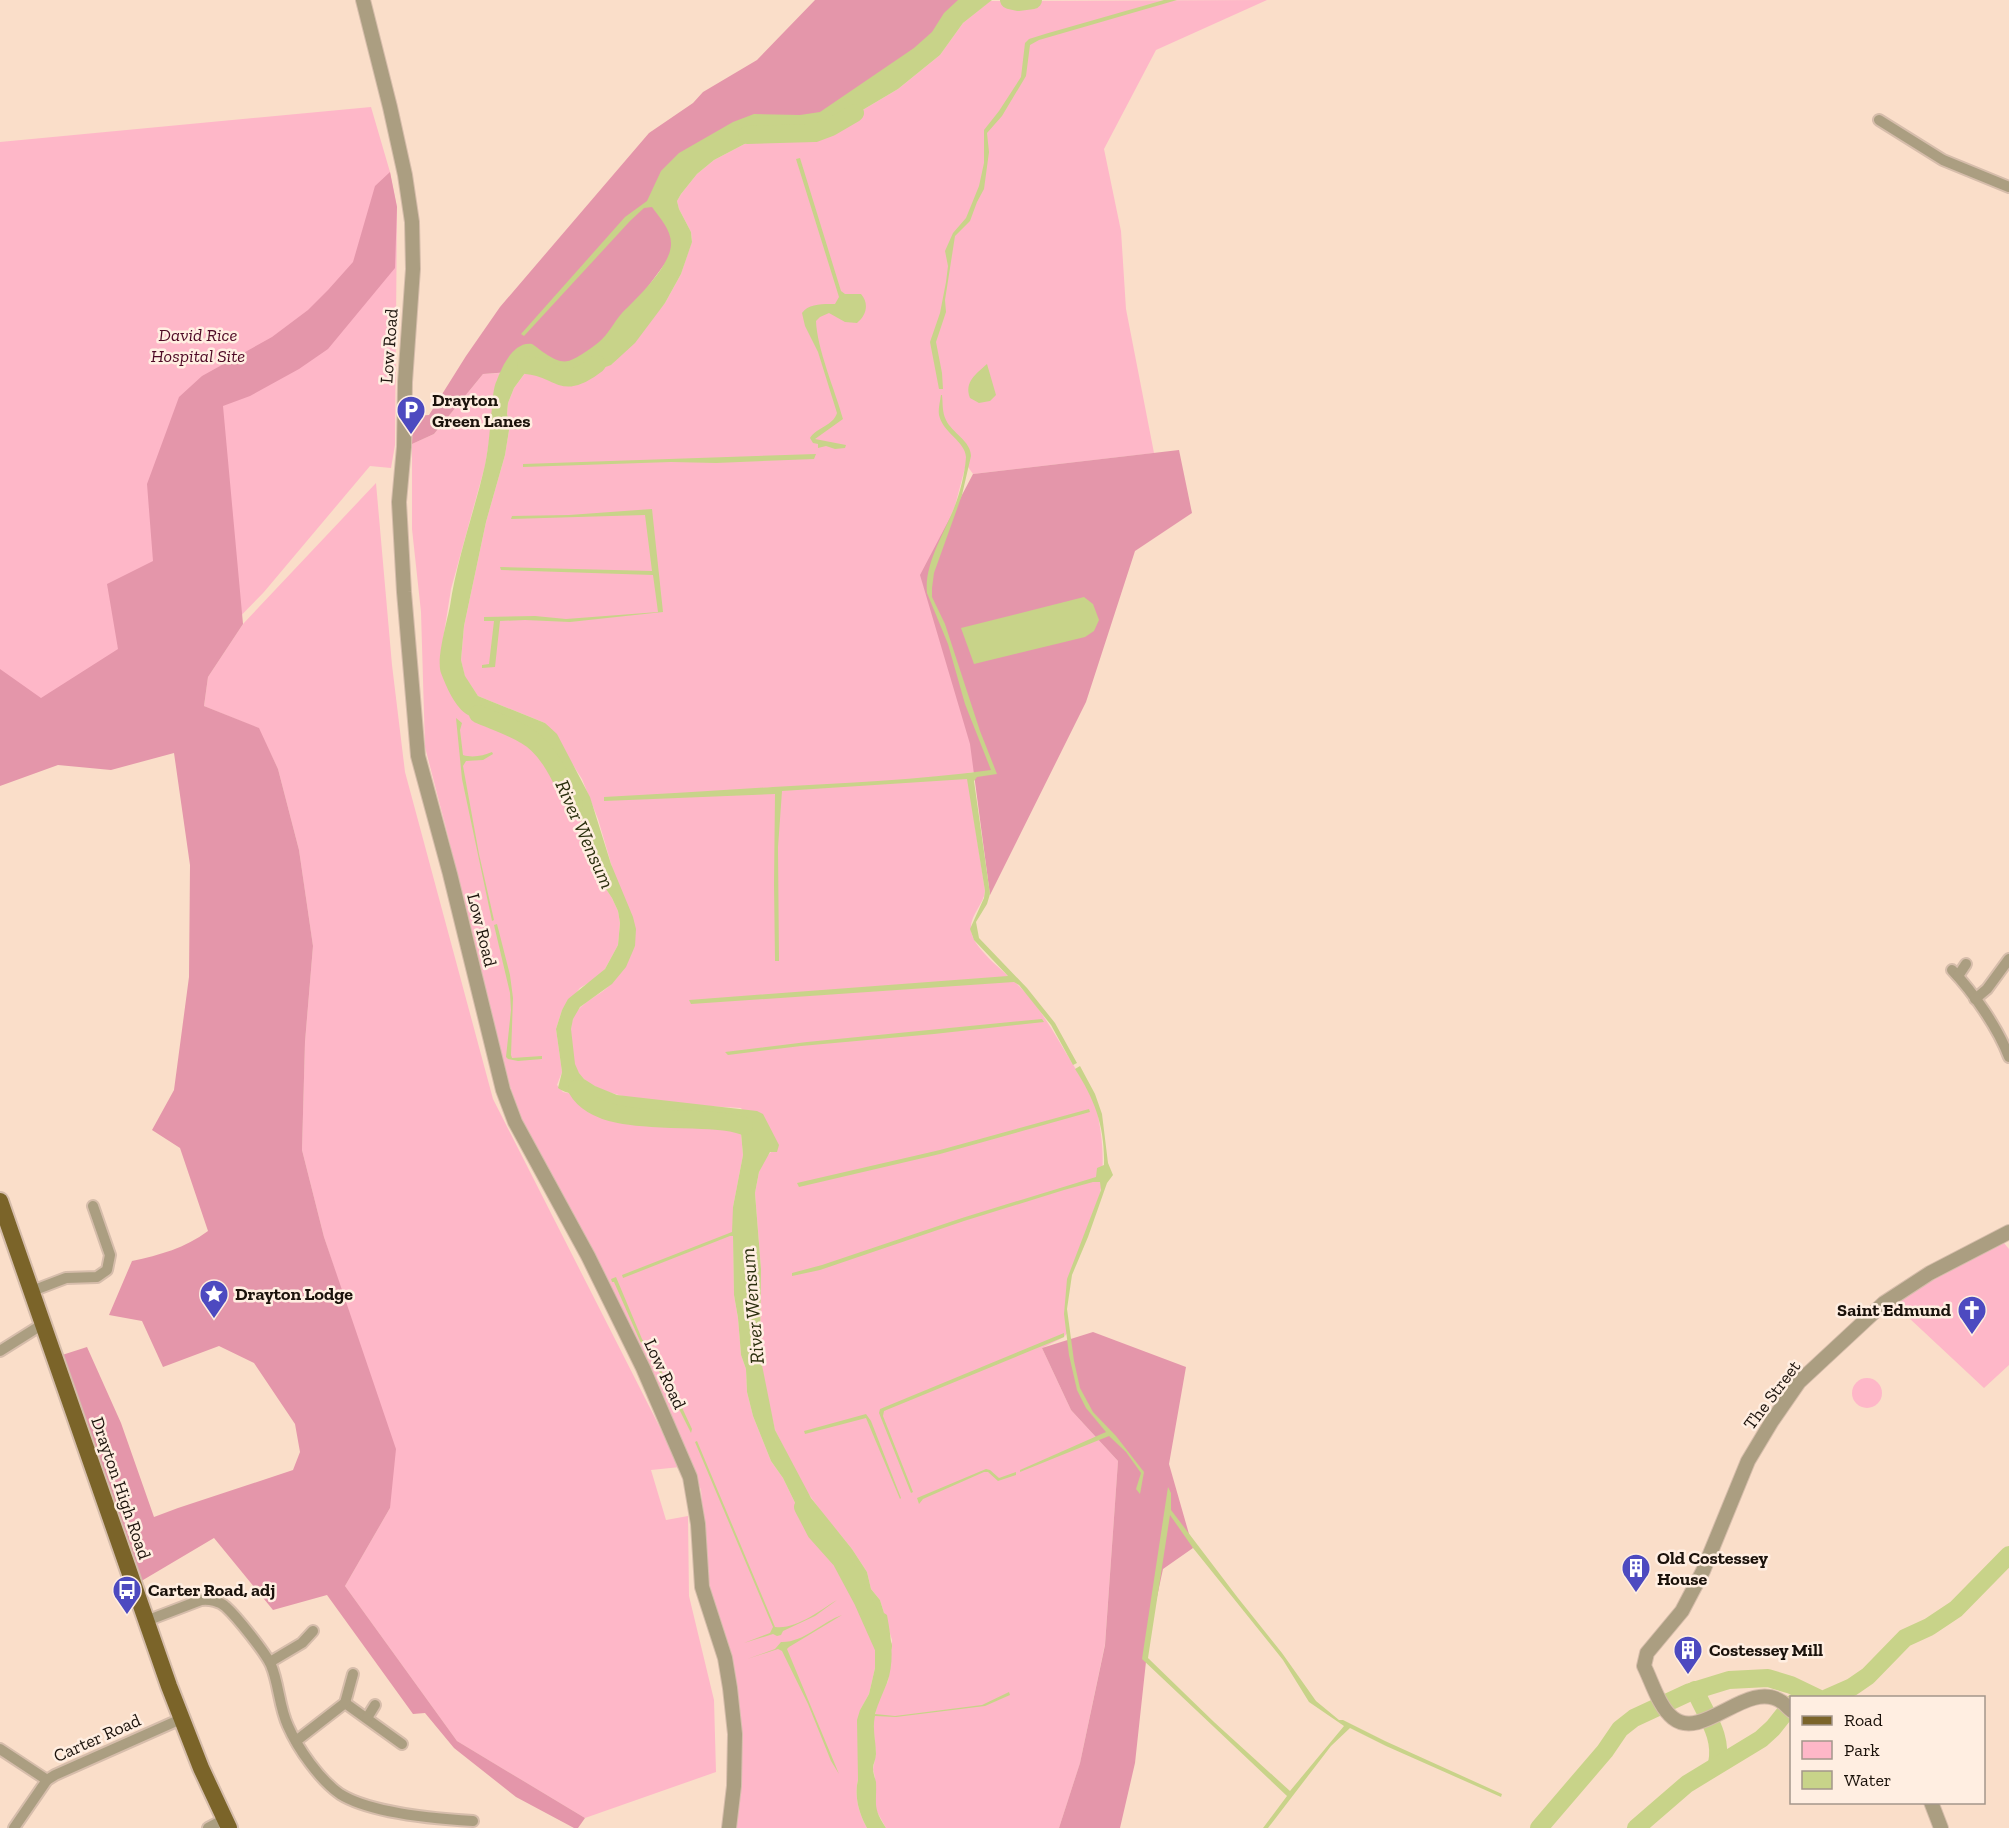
<svg xmlns="http://www.w3.org/2000/svg" width="2009" height="1828" font-family="'Zilla Slab',serif">
	<rect width="100%" height="100%" fill="#fadec9"/>
	<g fill="#feb7c8">
		<path d="M1267 0 1156 50 1104 149 1121 231 1126 309 1154 453 973 474 966 464 955 506 936 551 991 770 967 773 985 891C984 904 970 915 971 929 971 948 1008 974 1020 987 1043 1010 1057 1039 1074 1066 1082 1081 1093 1094 1097 1111 1103 1140 1104 1159 1101 1188 1100 1197 1094 1208 1091 1218 1078 1252 1058 1296 1068 1332L1064 1337 1042 1348 1071 1410 1118 1461 1105 1644 1080 1763 1059 1828H886L876 1810 875 1801V1778L873 1769 876 1754 873 1723 878 1702 888 1681 892 1640 880 1600 871 1589 867 1572 852 1549 824 1515 804 1488 775 1430 767 1396 760 1355 761 1269 755 1193 759 1172 766 1157 772 1151 741 1108C702 1105 606 1105 581 1076 574 1068 572 1056 571 1046 571 1037 570 1027 573 1018 580 1002 598 997 610 985 621 976 627 958 635 946L598 819 582 779 573 765 545 723 478 696 465 677 461 660 464 626 486 522 505 455 510 424 507 414 508 403 514 388 525 373 530 370 538 369 562 376 572 377 595 371 612 364 665 303 681 274 692 241 691 232 679 209 677 201 681 194 697 174 714 160 756 138 789 129 807 131 839 124 898 89 940 55 963 23 990 1Z"/>
		<path d="M371 107 390 172 397 207 395 445 391 468 370 466 264 592 224 633 0 779V142Z"/>
		<path d="M500 373 495 389 489 442 485 466 451 589 442 646 481 720C502 722 524 723 540 738L580 817 604 886 612 898 618 911 620 923 618 945 605 969 593 980 580 988 562 1010 556 1029 562 1072 557 1085 563 1092 573 1094 595 1106 714 1119 731 1124 741 1133 743 1155 733 1207 734 1295 738 1318 741 1355 746 1369 747 1392 753 1416 771 1461 783 1478 799 1511 827 1542 843 1562 854 1591 872 1619 875 1629V1668L869 1694 860 1710 858 1780C854 1796 859 1814 867 1828H734L739 1730 709 1590 701 1490 662 1394 617 1304 524 1127 497 1048 448 836 425 747 421 612 412 529V444L434 434 483 374Z"/>
		<path d="M376 483 392 665 405 772 493 1099 680 1467 651 1470 666 1520 688 1516 689 1596 714 1700 716 1772 585 1818 457 1741 345 1586 390 1508 357 1339 324 1237 302 1150 305 1042 313 946 299 850 278 769 258 728 204 706 208 677 243 624Z"/>
		<path d="M2003 1242 2009 1249V1365L1984 1388 1893 1303C1929 1281 1967 1263 2003 1242Z"/>
		<circle cx="1867" cy="1393" r="15"/>
	</g>
	<g fill="#e496aa">
		<path d="M815 0H966L846 119 831 127 815 133 753 134 674 177 668 222 675 250 585 372 572 377 561 378 539 366 510 372 483 374 434 434 412 444 413 416 429 415 466 356 500 307 649 133 693 103 703 92 757 60Z"/>
		<path d="M390 172 397 207 395 268 328 349 299 369 250 396 223 406 243 624 208 677 204 706 259 728 278 769 299 850 313 946 305 1042 302 1150 324 1237 396 1449 390 1508 345 1586 457 1741 585 1818 578 1828H574L516 1797 454 1748 425 1713 413 1714 327 1595 273 1610 214 1538 138 1583 59 1356 87 1347 121 1423 154 1517 178 1508 293 1470 300 1452 295 1424 254 1363 219 1346 163 1367 142 1321 109 1315 132 1261C160 1255 185 1248 208 1231L180 1148 152 1130 174 1090 189 977 190 865 174 753 111 770 58 765 0 786V669L41 698 118 649 107 584 153 561 147 484 179 397 202 376 272 337 308 310 328 290 353 262 375 186Z"/>
		<path d="M1179 450 1192 513 1135 551 1086 702 990 895 970 744 920 575 973 474Z"/>
		<path d="M1093 1332 1186 1367 1169 1464 1193 1548 1163 1569 1149 1634 1135 1763 1120 1828H1059L1080 1763 1105 1645 1118 1461 1071 1410 1042 1348Z"/>
	</g>
	<g fill="#c8d389" fill-rule="evenodd">
		<path d="M958 0H992L963 23 940 55 898 89 839 124 807 131 788 129 756 138 714 160 697 174 681 194 677 201 679 209 691 232 692 242 681 274 665 303 635 343 611 365 595 371 572 377 562 376 538 369 530 370 525 373 514 388 508 403 507 414 510 424 505 455 486 522 464 626 461 660 465 676 478 696 545 723 557 734 590 797 611 864 633 917 636 929 635 946 626 967 612 984 580 1007 573 1019 571 1029 575 1064 579 1073 584 1079 595 1086 617 1095 757 1111 763 1114 779 1145 777 1152H770L759 1172 755 1193 761 1269 760 1355 775 1430 811 1498 852 1549 867 1572 871 1589 880 1600 884 1613 887 1615C891 1637 895 1661 887 1683 883 1693 878 1703 875 1714L895 1716 982 1705 1009 1692 1010 1695 985 1706 896 1717 875 1716C872 1729 876 1741 876 1754 876 1759 873 1764 873 1768 873 1773 875 1778 876 1782 877 1805 872 1807 886 1828H867C859 1814 854 1796 858 1780L857 1720 860 1710 869 1694 875 1668V1629L872 1619 854 1591 843 1562 827 1542 799 1511 783 1478 771 1461 753 1416 747 1392 746 1369 741 1355 738 1318 734 1295 733 1236H730L623 1278 622 1275 732 1232 733 1207 743 1155 741 1133C721 1108 668 1118 639 1117 612 1115 598 1106 574 1095 568 1092 563 1092 558 1088L562 1072 556 1029 562 1010 568 999 605 969 618 945 620 923 618 911 612 898 604 886 580 817 540 738C518 718 490 728 468 715 455 708 446 686 441 673 436 659 447 622 450 606 457 558 474 513 485 465 489 446 490 426 492 407 493 398 493 388 497 380 502 366 514 341 532 344 541 350 556 364 568 361 575 360 593 347 599 342 608 335 614 322 622 313 636 299 672 265 671 243 671 230 660 218 652 207L644 208 630 221 524 336 521 334 625 217 647 201 661 171 679 153 733 122 754 114 800 115 820 112 914 48 932 32 944 13Z"/>
		<path d="M1164 0H1177L1039 40 1030 45 1026 76 1002 116 987 133 989 152 984 189 977 202 970 221 955 236 945 300 946 312 936 342 942 373 943 389H939L930 342 940 313 946 282 948 266 945 251 953 233 966 218 979 186 984 163V130L999 111 1021 77 1025 43 1029 39 1045 34Z"/>
		<path d="M800 158 841 291 845 294H861C869 303 867 315 857 323L845 322 829 313 820 317 816 321C817 349 835 390 843 419L815 439 846 445 845 448 835 449 826 446 818 448V444L813 443 810 438C817 427 833 426 837 413L818 352 805 326 802 313C809 303 824 304 835 304L839 297 796 159Z"/>
		<path d="M987 364 996 395 990 401 979 403 970 398C964 382 976 374 987 364Z"/>
		<path d="M941 395H942C943 404 942 412 946 420 952 433 971 441 971 456L962 495 934 573 932 588V597L945 624 980 731 997 774 977 777 974 781 990 894 987 904 976 922 979 938 1027 988 1055 1023 1077 1063 1073 1065 1051 1025 1019 985 1014 982 691 1004 689 1000 1008 976 974 940 970 929 984 898 985 891 967 779 782 791 778 847 779 961H775L774 884 775 794 604 801V797C660 794 716 791 773 787 845 783 918 780 991 770L965 704 948 644 927 593C924 564 944 534 954 508 960 493 965 473 966 457 965 441 943 433 939 415 938 409 940 402 941 395Z"/>
		<path d="M816 454 814 459 716 463 671 462 523 467V464Z"/>
		<path d="M652 509 663 612 570 622 525 620 500 621 495 667 482 668V665L489 664 494 621H484V617L535 616 566 619 658 612 653 575 501 570 500 567 652 571 645 515 511 519 512 516 569 515Z"/>
		<path d="M1084 597 1093 604 1099 620 1094 631 1085 637 974 664 961 628Z"/>
		<path d="M456 718 462 723 460 730 463 755C472 758 483 756 492 752L493 754 483 760 466 761 463 766 479 854 494 920 492 921 462 779Z"/>
		<path d="M497 924 510 975 513 998 511 1055 512 1058 542 1056V1059L518 1061 508 1059 506 1057 511 1010 510 993 494 925Z"/>
		<path d="M1042 1019 1044 1022 934 1034 801 1046 728 1055 725 1052 807 1042Z"/>
		<path d="M1080 1066 1095 1094 1102 1114 1108 1163 1113 1175 1107 1183 1088 1237 1072 1275 1067 1309 1074 1361 1080 1388 1093 1412 1116 1436 1144 1472 1140 1494 1136 1489 1141 1473 1126 1452 1109 1436 1020 1472V1470L1106 1432 1086 1408 1077 1390 1069 1355 1064 1314 1067 1279 1101 1190 1100 1182H1093L1064 1190 964 1221 820 1270 792 1276V1273L822 1265 962 1218 1096 1177 1097 1168 1104 1165C1105 1127 1095 1100 1075 1069Z"/>
		<path d="M1089 1109 1090 1112 940 1154 799 1187 797 1183 940 1150Z"/>
		<path d="M616 1277 642 1339 677 1397 692 1429 691 1433 665 1381 640 1341 614 1282H612L611 1279Z"/>
		<path d="M1064 1333V1337L884 1411 883 1416 913 1492 911 1493 879 1413 880 1409Z"/>
		<path d="M866 1414 871 1421 901 1498 900 1499 866 1418 805 1434 804 1431Z"/>
		<path d="M697 1441 775 1627C796 1630 820 1610 837 1600L815 1616 783 1631 781 1635 777 1636 773 1634 744 1643 770 1633 773 1627 695 1442Z"/>
		<path d="M986 1469 990 1470 999 1478 1016 1472V1475L998 1481 988 1472H984L923 1499 919 1504 917 1498Z"/>
		<path d="M1168 1487 1171 1493V1510L1238 1598 1282 1653 1316 1701 1339 1720H1343L1385 1741 1502 1794 1501 1797 1386 1746 1350 1728 1331 1746 1268 1828H1263L1287 1796 1142 1659ZM1170 1515 1193 1548 1283 1660 1309 1702 1344 1726 1290 1791 1214 1722 1148 1658Z"/>
		<path d="M842 1615 789 1647 787 1649 839 1774 831 1761 808 1704 782 1651 778 1649 747 1659 775 1649 781 1642C803 1643 822 1622 842 1615Z"/>
	</g>
	<g fill="none" stroke-linecap="round" stroke-linejoin="round">
		<g stroke="#c8d389" stroke-width="18">
			<path d="M1009 0 1018 2 1033 0"/>
			<path d="M747 135 815 133 831 127 855 113"/>
			<path d="M526 365C560 367 560 393 597 364"/>
			<path d="M478 714C494 721 510 726 525 735 550 749 561 779 574 804"/>
			<path d="M577 1089C602 1133 701 1111 744 1126"/>
			<path d="M803 1507 816 1532 841 1560 863 1601 883 1646"/>
			<path d="M1695 1690C1706 1716 1723 1736 1717 1764"/>
			<path d="M1827 1698 1852 1687 1868 1676 1905 1638 1929 1627 1956 1609 2009 1555"/>
			<path d="M1539 1828 1605 1751 1620 1729 1634 1718 1690 1692 1729 1680 1768 1678 1791 1685 1818 1698"/>
			<path d="M1636 1828 1687 1784 1761 1739 1773 1728 1792 1704"/>
		</g>
		<g stroke="#d6bdab" stroke-width="14">
			<g id="minor">
				<path d="M1879 120 1943 160 2009 187"/>
				<path d="M1952 970C1973 992 1998 1028 2009 1057"/>
				<path d="M1958 976 1966 964"/>
				<path d="M1975 999 1987 989 2009 959"/>
				<path d="M32 1291 66 1278 97 1277 107 1270 110 1255 93 1206"/>
				<path d="M0 1351 43 1324"/>
				<path d="M146 1621 201 1600C209 1599 220 1601 226 1607 237 1617 265 1652 271 1665 279 1684 279 1707 288 1726 298 1749 320 1780 340 1794 370 1813 438 1819 473 1821"/>
				<path d="M270 1662 302 1643 313 1631"/>
				<path d="M345 1703 402 1744"/>
				<path d="M367 1718 375 1705"/>
				<path d="M296 1741 345 1703 353 1674"/>
				<path d="M0 1749 47 1780"/>
				<path d="M14 1828 47 1780 55 1775 181 1719"/>
				<path d="M208 1828 225 1819"/>
			</g>
		</g>
		<g stroke="#d6bdab" stroke-width="16">
			<g id="tertiary">
				<path d="M363 0 390 107 405 175 412 222 413 269 405 382 404 447 399 502 404 592 418 756 450 874 503 1090 515 1122 588 1256 643 1368 690 1477 698 1524 702 1587 725 1658 730 1688 735 1734 734 1786 729 1828"/>
				<path d="M1792 1711C1788 1708 1785 1704 1782 1702 1748 1678 1703 1742 1673 1718 1659 1707 1652 1682 1644 1666L1647 1653 1682 1611 1703 1571 1748 1461 1772 1421 1799 1382 1884 1303 1930 1273 2009 1232"/>
				<path d="M1931 1802 1941 1828"/>
			</g>
		</g>
		<g stroke="#d6bdab" stroke-width="20">
			<path id="primary" d="M0 1201 169 1686 201 1768 229 1828"/>
		</g>
		<use href="#minor" stroke="#ab9e81" stroke-width="10"/>
		<use href="#tertiary" stroke="#ab9e81" stroke-width="14"/>
		<use href="#primary" stroke="#7b6429" stroke-width="16"/>
	</g>
	<defs>
		<g id="parking-pin" transform="scale(1.5)"><path d="M0 17L-7.5 6A9.5 9.5 0 1 1 7.5 6Z" fill="#4d4ac0" stroke="#ffeee1"/><path d="M-3.5-5.5H1a3.5 3.5 0 0 1 0 7H-1V5.5H-3.5ZM-1-3.4V-.6H.8a1.4 1.4 0 0 0 0-2.8Z" fill="#fff"/></g>
		<g id="sight-pin" transform="scale(1.5)"><path d="M0 17L-7.5 6A9.5 9.5 0 1 1 7.5 6Z" fill="#4d4ac0" stroke="#ffeee1"/><path d="M0-6L1.8-2.2L6-1.7L2.9 1.2L3.7 5.4L0 3.3L-3.7 5.4L-2.9 1.2L-6-1.7L-1.8-2.2Z" fill="#fff"/></g>
		<g id="church-pin" transform="scale(1.5)"><path d="M0 17L-7.5 6A9.5 9.5 0 1 1 7.5 6Z" fill="#4d4ac0" stroke="#ffeee1"/><path d="M-1.2-6h2.4v3.5h3.3v2.4h-3.3V6h-2.4V-.1h-3.3v-2.4h3.3Z" fill="#fff"/></g>
		<g id="building-pin" transform="scale(1.5)"><path d="M0 17L-7.5 6A9.5 9.5 0 1 1 7.5 6Z" fill="#4d4ac0" stroke="#ffeee1"/><path d="M-4-6H4V6H1V3H-1V6H-4ZM-2.5-4.3h1.7v1.8h-1.7ZM.8-4.3h1.7v1.8H.8ZM-2.5-1h1.7V.8h-1.7ZM.8-1h1.7V.8H.8Z" fill="#fff"/></g>
		<g id="bus-pin" transform="scale(1.5)"><path d="M0 17L-7.5 6A9.5 9.5 0 1 1 7.5 6Z" fill="#4d4ac0" stroke="#ffeee1"/><path d="M-5-6H5V4H4V6H2V4H-2V6H-4V4H-5ZM-3.5-4V0h7V-4ZM-3.5 1.2v1.5H-2V1.2ZM2 1.2v1.5H3.5V1.2Z" fill="#fff"/></g>
	</defs>
	<g fill-rule="evenodd">
		<use href="#parking-pin" x="411" y="410"/>
		<use href="#sight-pin" x="214" y="1294"/>
		<use href="#church-pin" x="1972" y="1310"/>
		<use href="#building-pin" x="1636" y="1568"/>
		<use href="#bus-pin" x="127" y="1590"/>
		<use href="#building-pin" x="1688" y="1650"/>
	</g>
	<g text-anchor="middle" dominant-baseline="central" stroke-width="5" stroke-linejoin="round" paint-order="stroke">
		<g font-size="18" font-style="italic" fill="#4e0925" stroke="#ffeee1">
			<text x="198" y="335">David Rice<tspan x="198" dy="21">Hospital Site</tspan></text>
		</g>
		<g font-size="18" fill="#1b120b" stroke="#ffeee1">
			<text transform="translate(389 346) rotate(-86)">Low Road</text>
			<text transform="translate(482 930) rotate(76)">Low Road</text>
			<text transform="translate(665 1374) rotate(65)">Low Road</text>
			<text transform="translate(1772 1395) rotate(-53)">The Street</text>
			<text transform="translate(121 1488) rotate(71)">Drayton High Road</text>
			<text transform="translate(97 1738) rotate(-24)">Carter Road</text>
		</g>
		<g font-size="18" font-weight="bold" fill="#1b120b" stroke="#ffeee1" text-anchor="start">
			<text x="432" y="400">Drayton<tspan x="432" dy="21">Green Lanes</tspan></text>
			<text x="235" y="1294">Drayton Lodge</text>
			<text x="1951" y="1310" text-anchor="end">Saint Edmund</text>
			<text x="1657" y="1558">Old Costessey<tspan x="1657" dy="21">House</tspan></text>
			<text x="148" y="1590">Carter Road, adj</text>
			<text x="1709" y="1650">Costessey Mill</text>
		</g>
		<g font-size="20" font-style="italic" fill="#2b2f0e" stroke="#ffeee1">
			<text transform="translate(585 834) rotate(66)">River Wensum</text>
			<text transform="translate(752 1306) rotate(-95)">River Wensum</text>
		</g>
	</g>
	<rect x="1790" y="1696" width="195" height="108" fill="#ffeee1" stroke="#a4968b" stroke-width="1.5"/>
	<rect x="1802" y="1716" width="30" height="9" fill="#7b6429" stroke="#a4968b" stroke-width="1.5"/>
	<text x="1844" y="1726" font-size="18" fill="#1b120b">Road</text>
	<rect x="1802" y="1741" width="30" height="18" fill="#feb7c8" stroke="#a4968b" stroke-width="1.5"/>
	<text x="1844" y="1756" font-size="18" fill="#1b120b">Park</text>
	<rect x="1802" y="1771" width="30" height="18" fill="#c8d389" stroke="#a4968b" stroke-width="1.5"/>
	<text x="1844" y="1786" font-size="18" fill="#1b120b">Water</text>
</svg>
